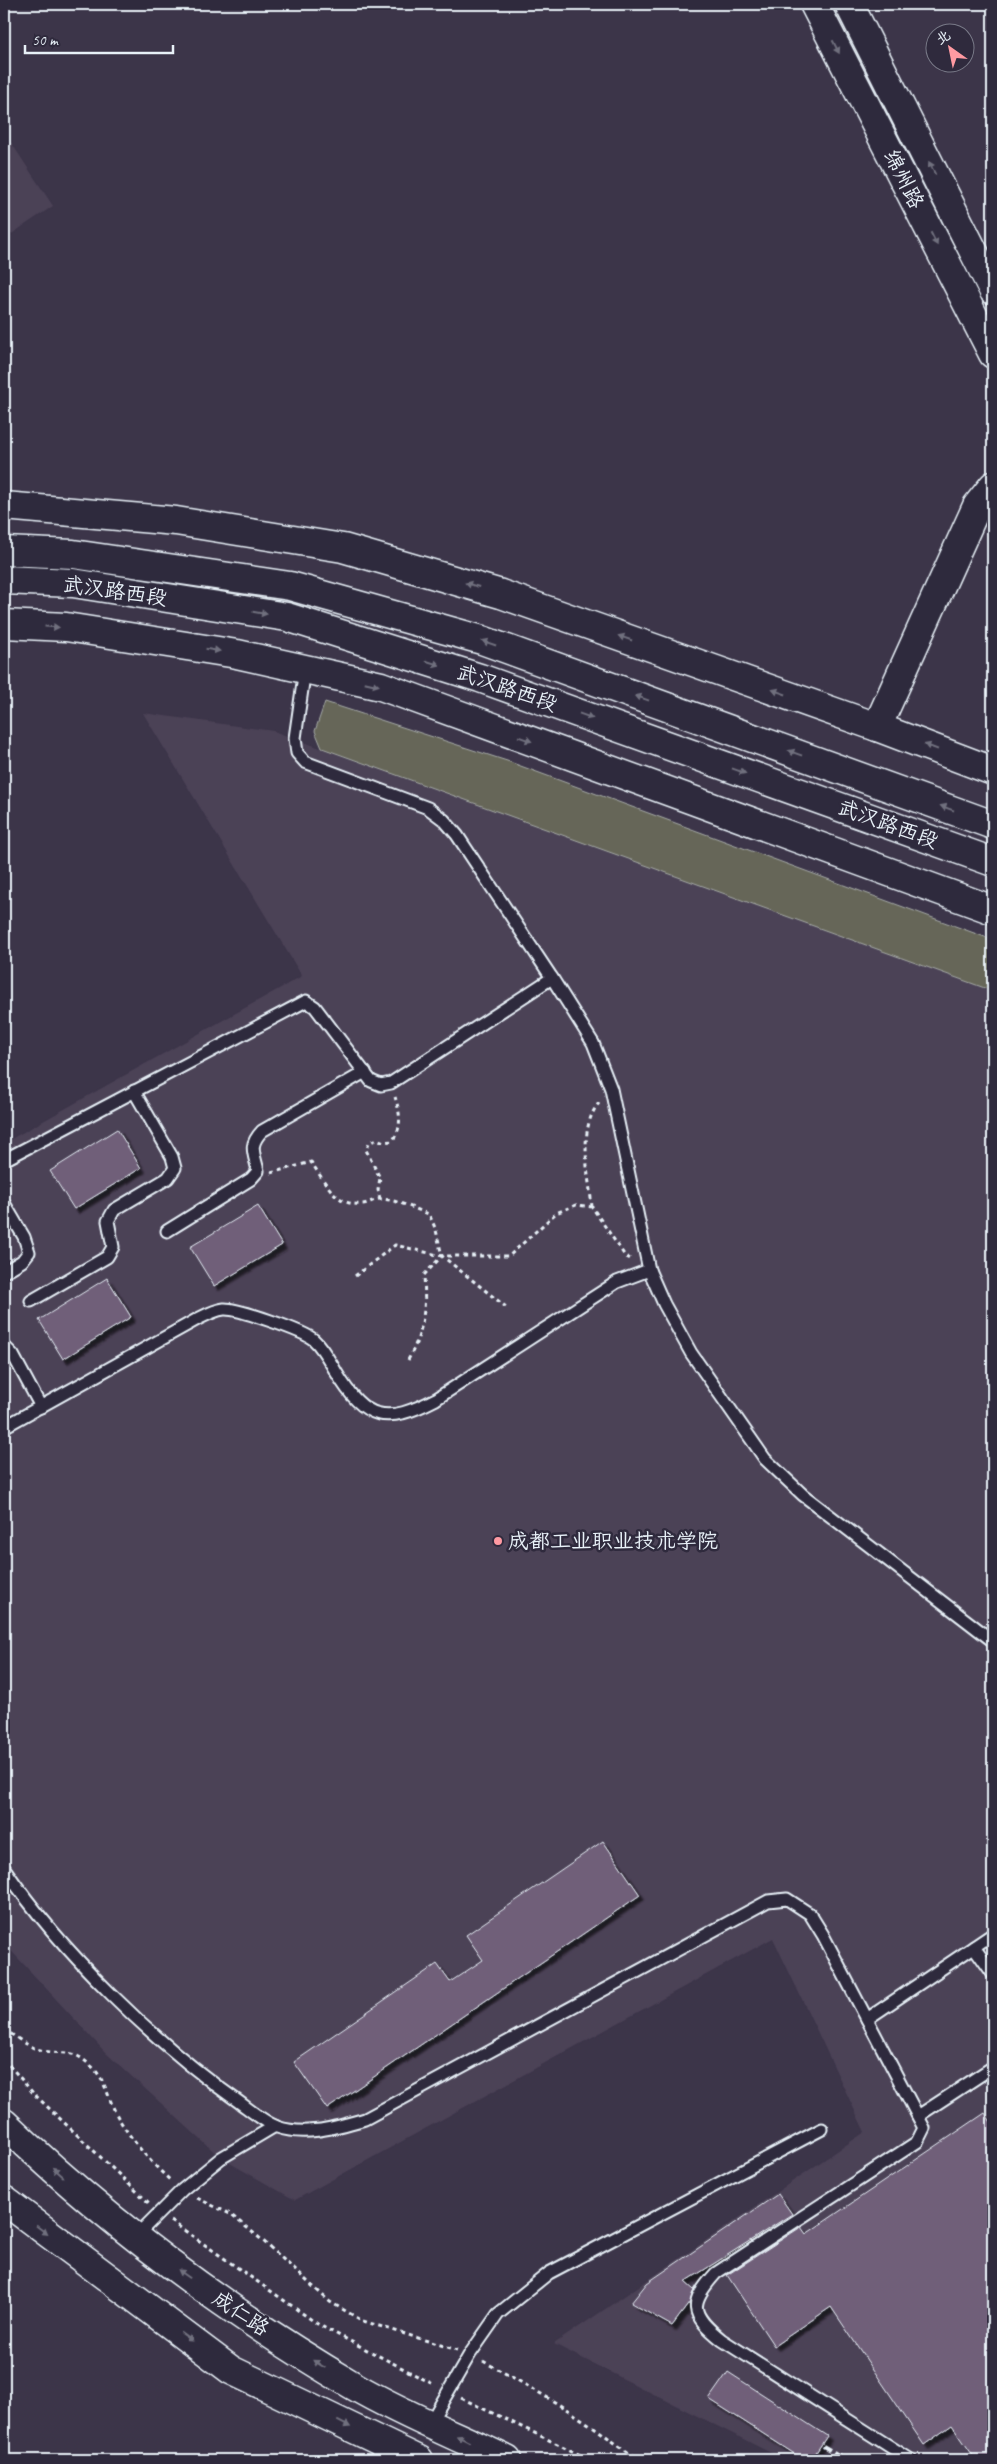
<svg xmlns="http://www.w3.org/2000/svg" width="997" height="2464" font-family="Caveat,'LXGW WenKai TC',sans-serif">
	<defs>
		<filter id="shadow"><feDropShadow dx="4.5" dy="4.5" stdDeviation="1" flood-color="#0009"/></filter>
	</defs>
	<rect width="100%" height="100%" fill="#3c3549"/>
	<filter id="ink" filterUnits="userSpaceOnUse"><feTurbulence type="fractalNoise" baseFrequency=".02" numOctaves="2"/><feDisplacementMap in="SourceGraphic" scale="10" xChannelSelector="R" yChannelSelector="G"/><feConvolveMatrix kernelMatrix="1 2 1 2 8 2 1 2 1" color-interpolation-filters="sRGB"/></filter>
	<g filter="url(#ink)">
		<g fill="#4c4257">
			<path d="M4 132 53 206 4 239Z"/>
			<path d="M143 713 273 731 993 991V2460H785L554 2344 865 2132 773 1938 295 2200 221 2158 106 2053 4 1943V1143L302 976Z"/>
		</g>
		<path fill="#666658" stroke="#a7aca8" d="M325 702 507 761 993 940V991L322 748 315 731Z"/>
		<g fill="#705f79" stroke="#e8f1f8" filter="url(#shadow)">
			<path d="M117 1129 141 1168 74 1209 50 1171Z"/>
			<path d="M258 1206 282 1245 214 1286 190 1247Z"/>
			<path d="M107 1278 131 1317 63 1359 39 1320Z"/>
			<path d="M603 1841 640 1895 327 2109 294 2062 437 1964 450 1982 483 1960 466 1935Z"/>
			<path d="M985 2113 993 2125V2460H976L952 2425 924 2445 831 2307 774 2346 727 2275 801 2227 806 2234Z"/>
			<path d="M778 2194 792 2214 685 2282 694 2290 690 2302 672 2326 631 2303 647 2283Z"/>
			<path d="M728 2372 827 2436 811 2460H804L709 2399Z"/>
		</g>
		<g fill="none" stroke-linecap="round" stroke-linejoin="round">
			<g stroke="#e8f1f8" stroke-width="15">
				<g id="lane">
					<path d="M305 669 295 738 297 753 305 762 428 808 444 820 457 835 552 978 593 1043 611 1089 649 1270 664 1304 691 1353 765 1459 803 1495 993 1641"/>
					<path d="M4 1160 306 1001 315 1007 371 1081 381 1085 391 1083 552 978"/>
					<path d="M4 1203 24 1237 29 1252 22 1261 4 1272"/>
					<path d="M167 1231 251 1179 258 1171C254 1152 248 1146 262 1131L365 1072"/>
					<path d="M31 1301 107 1257 113 1247 108 1221 114 1210 168 1178 175 1168 172 1157 134 1091"/>
					<path d="M4 1346 13 1355 41 1407"/>
					<path d="M4 1427 196 1320C204 1316 214 1310 224 1309 237 1308 304 1331 314 1340 323 1348 330 1362 336 1372 365 1421 386 1425 436 1399L617 1282 649 1270"/>
					<path d="M4 1868C61 1952 156 2044 239 2102 250 2110 264 2122 277 2127 307 2137 336 2127 365 2119L768 1901 787 1899 810 1914 823 1935 924 2128 917 2142 716 2273C688 2304 690 2314 722 2340L911 2460"/>
					<path d="M974 1947 993 1974"/>
					<path d="M867 2019 993 1934"/>
					<path d="M918 2116 993 2067"/>
					<path d="M135 2237 182 2190 221 2158 275 2126"/>
					<path d="M430 2423 470 2354 498 2314 549 2273 822 2129"/>
				</g>
			</g>
			<g stroke="#e8f1f8" stroke-width="31">
				<g id="secondary">
					<path d="M814 4 993 354"/>
					<path d="M849 4 993 290"/>
					<path d="M4 506 176 521 343 548 501 594 877 727 993 771"/>
					<path d="M4 624 66 627 237 654 381 686 993 910"/>
					<path d="M877 727 977 506 993 486"/>
				</g>
			</g>
			<g stroke="#e8f1f8" stroke-width="31">
				<g id="highway">
					<path d="M4 551 73 554 290 586 482 640 993 825"/>
					<path d="M4 580 73 583 287 617 480 678 993 862"/>
					<path d="M4 2123C109 2224 228 2312 354 2386 402 2414 457 2436 507 2460"/>
					<path d="M4 2200 231 2370 419 2460"/>
				</g>
			</g>
			<g stroke="#e8f1f8" stroke-width="3" stroke-dasharray="4 4" stroke-linecap="butt">
				<path d="M271 1173 311 1162C324 1180 336 1207 362 1204 368 1204 374 1199 380 1199 396 1199 414 1209 429 1214L436 1230 442 1256 506 1307"/>
				<path d="M380 1199 378 1190 380 1178 366 1150 369 1143 377 1139 384 1142 392 1141C403 1128 400 1112 395 1097"/>
				<path d="M592 1207C589 1176 577 1129 599 1103"/>
				<path d="M355 1276 395 1245 442 1256H509L556 1213 576 1205 592 1207 625 1256 632 1260"/>
				<path d="M408 1360C424 1331 426 1308 424 1275L441 1257"/>
				<path d="M4 2029C16 2037 29 2048 44 2051 66 2055 71 2048 90 2065 106 2078 109 2103 119 2119 133 2142 151 2163 171 2181"/>
				<path d="M4 2059 34 2094 149 2203"/>
				<path d="M197 2198 230 2214 262 2240 330 2302 363 2321 457 2350"/>
				<path d="M171 2221 319 2325 435 2385"/>
				<path d="M483 2361C519 2381 555 2401 589 2424 608 2436 622 2451 642 2460"/>
				<path d="M461 2398 591 2460"/>
			</g>
			<use href="#lane" stroke="#2f2a3d" stroke-width="11"/>
			<use href="#secondary" stroke="#2f2a3d" stroke-width="28"/>
			<use href="#highway" stroke="#2f2a3d" stroke-width="28"/>
			<g stroke="#e8f1f8" stroke-width="4" stroke-dasharray="8 4" stroke-linecap="butt">
				<path d="M823 2446 847 2460"/>
				<path d="M815 2458 818 2460"/>
			</g>
		</g>
		<defs><path id="oneway-solid" d="M-6-.8H1V-3.2L6.5 0L1 3.2V.8H-6Z" transform="scale(1.25)"/></defs>
		<g fill="#70707e">
			<use href="#oneway-solid" transform="translate(836 47) rotate(63)"/>
			<use href="#oneway-solid" transform="translate(932 168) rotate(-117)"/>
			<use href="#oneway-solid" transform="translate(934 239) rotate(63)"/>
			<use href="#oneway-solid" transform="translate(472 585) rotate(-164)"/>
			<use href="#oneway-solid" transform="translate(260 613) rotate(9)"/>
			<use href="#oneway-solid" transform="translate(52 627) rotate(3)"/>
			<use href="#oneway-solid" transform="translate(625 638) rotate(-161)"/>
			<use href="#oneway-solid" transform="translate(489 643) rotate(-161)"/>
			<use href="#oneway-solid" transform="translate(213 650) rotate(9)"/>
			<use href="#oneway-solid" transform="translate(433 663) rotate(18)"/>
			<use href="#oneway-solid" transform="translate(372 684) rotate(13)"/>
			<use href="#oneway-solid" transform="translate(779 692) rotate(-161)"/>
			<use href="#oneway-solid" transform="translate(642 698) rotate(-160)"/>
			<use href="#oneway-solid" transform="translate(586 716) rotate(20)"/>
			<use href="#oneway-solid" transform="translate(525 739) rotate(20)"/>
			<use href="#oneway-solid" transform="translate(931 747) rotate(-159)"/>
			<use href="#oneway-solid" transform="translate(795 753) rotate(-160)"/>
			<use href="#oneway-solid" transform="translate(739 771) rotate(20)"/>
			<use href="#oneway-solid" transform="translate(947 808) rotate(-160)"/>
			<use href="#oneway-solid" transform="translate(58 2172) rotate(-139)"/>
			<use href="#oneway-solid" transform="translate(42 2230) rotate(37)"/>
			<use href="#oneway-solid" transform="translate(184 2274) rotate(-145)"/>
			<use href="#oneway-solid" transform="translate(187 2337) rotate(36)"/>
			<use href="#oneway-solid" transform="translate(319 2364) rotate(-148)"/>
			<use href="#oneway-solid" transform="translate(344 2424) rotate(26)"/>
			<use href="#oneway-solid" transform="translate(463 2439) rotate(-154)"/>
		</g>
	</g>
	<circle fill="#ff9aa2" stroke="#2f2a3d" stroke-width="2" cx="498" cy="1541" r="5"/>
	<g text-anchor="middle" dominant-baseline="central" stroke-width="5" stroke-linejoin="round" paint-order="stroke">
		<g font-size="21" fill="#e8f1f8" stroke="#2f2a3d">
			<text transform="translate(904 179) rotate(63)">绵州路</text>
			<text transform="translate(115 591) rotate(8)">武汉路西段</text>
			<text transform="translate(507 688) rotate(19)">武汉路西段</text>
			<text transform="translate(888 824) rotate(20)">武汉路西段</text>
			<text transform="translate(241 2313) rotate(34)">成仁路</text>
		</g>
		<g font-size="21" fill="#e8f1f8" stroke="#2f2a3d" text-anchor="start">
			<text x="508" y="1541">成都工业职业技术学院</text>
		</g>
	</g>
	<rect width="997" height="2464" fill="none" stroke="#2f2a3d" stroke-width="20"/>
	<rect x="10" y="10" width="977" height="2444" fill="none" stroke="#e8f1f8" stroke-width="2" filter="url(#ink)"/>
	<g transform="translate(950 48) rotate(327)"><circle r="24" fill="#2f2a3d" stroke="#797a88"/>
	<path d="M0-4L9 19L0 12L-9 19Z" fill="#ff9aa2"/>
	<text y="-8" font-size="14" font-weight="bold" text-anchor="middle" fill="#e8f1f8">北</text>
	</g>
	<path d="M25 45v8h148v-8" fill="none" stroke="#e8f1f8" stroke-width="2.5"/>
	<text x="32" y="45" font-size="15" fill="#e8f1f8" stroke="#2f2a3d" stroke-width="4" paint-order="stroke">50 m</text>
</svg>
